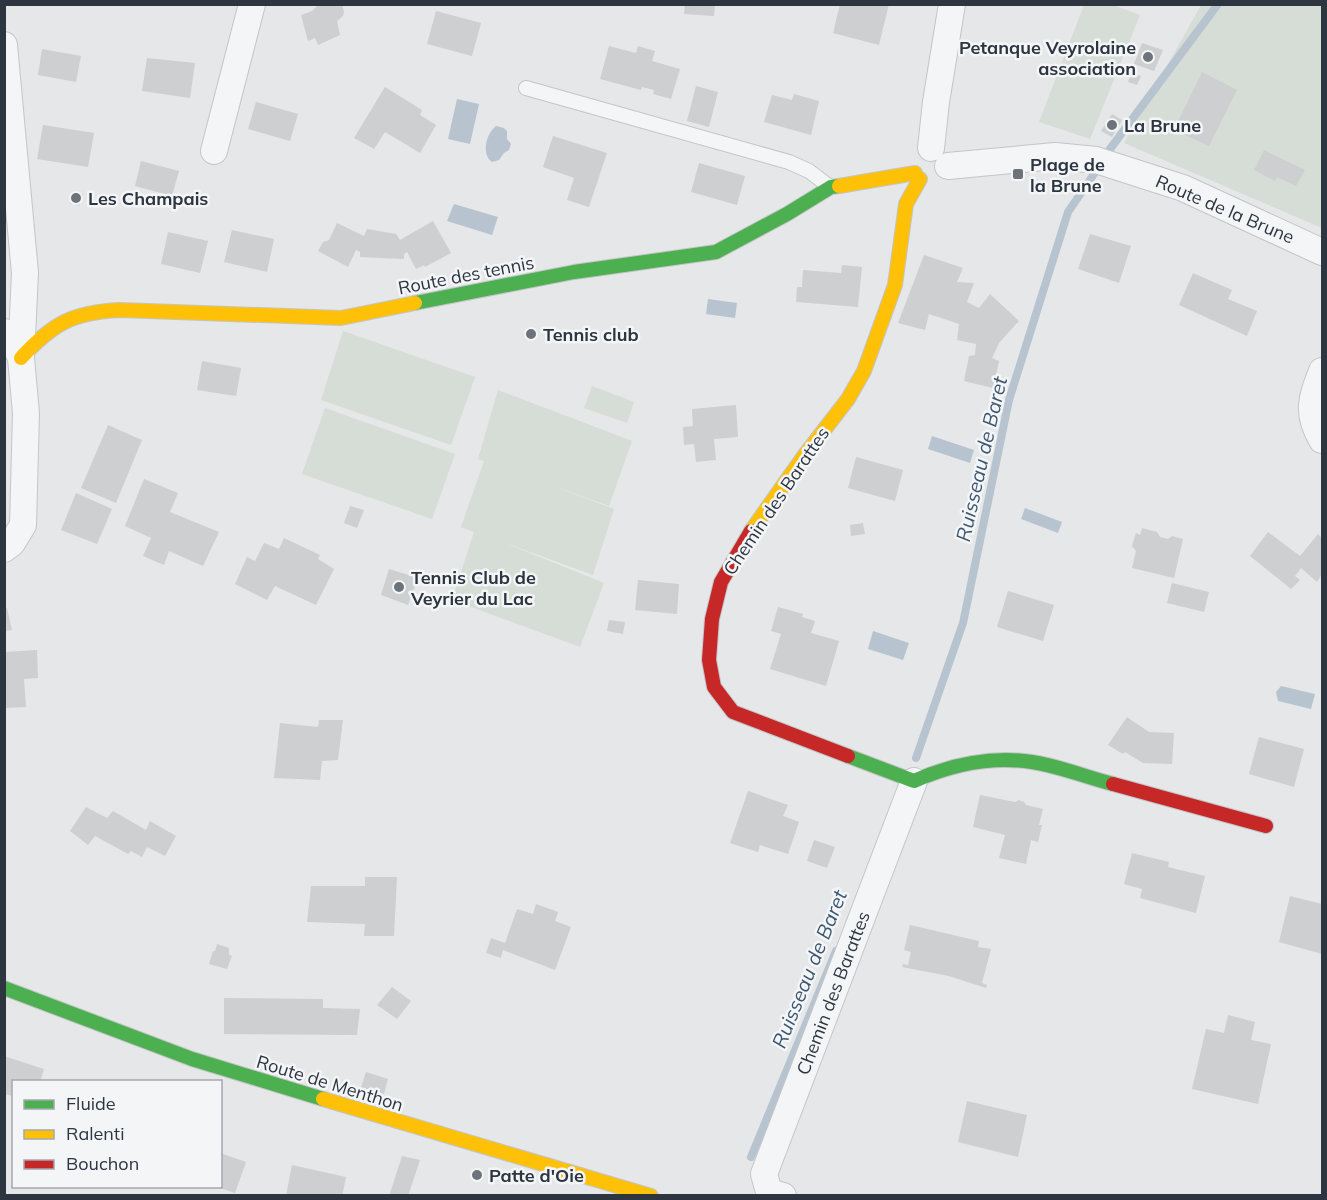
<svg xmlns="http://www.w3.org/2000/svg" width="1327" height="1200" font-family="Mulish,sans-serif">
	<rect width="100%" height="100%" fill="#e5e7e9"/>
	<g fill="#d6dcd6">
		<path d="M1084 5H1113L1140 15 1090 139 1039 122Z"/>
		<path d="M1201 5H1322V228L1124 143Z"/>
		<path d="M343 331 475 377 451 445 321 400Z"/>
		<path d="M592 386 634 402 627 423 584 408Z"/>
		<path d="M498 390 632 441 609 506 545 483 614 509 593 575 500 541 604 583 580 647 452 600 474 532 461 527 484 461 478 459Z"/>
		<path d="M325 408 455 454 432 519 302 474Z"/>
	</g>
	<g fill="#b7c4d0">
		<path d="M457 99 479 104 470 144 448 139Z"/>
		<path d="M496 126 504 128 507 131V139L511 144 509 150 504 153 499 160 492 162C481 154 486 134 496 126Z"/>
		<path d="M454 204 498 217 492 235 447 221Z"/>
		<path d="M708 299 737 303 735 318 706 314Z"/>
		<path d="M932 436 974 450 970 463 928 449Z"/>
		<path d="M1025 508 1062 522 1058 533 1021 519Z"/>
		<path d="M873 631 909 643 903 660 868 649Z"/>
		<path d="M1281 686 1315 694 1311 709 1278 701 1276 692Z"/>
	</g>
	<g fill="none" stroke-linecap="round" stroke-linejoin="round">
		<g stroke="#b7c4d0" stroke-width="8">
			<path d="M1110 149 1218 4"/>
			<path d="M916 758 963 623 1009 400 1068 212 1094 174"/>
			<path d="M751 1157 836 951"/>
		</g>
	</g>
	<g fill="#cdcfd1">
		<path d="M319 4H342L344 12 343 16 337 21 340 35 318 45 315 38 308 41 301 15 312 11Z"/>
		<path d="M685 4H715L714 16 684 14Z"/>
		<path d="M840 4H889L879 45 833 33Z"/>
		<path d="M436 11 481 23 472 56 427 44Z"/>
		<path d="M1142 43 1163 50 1154 71 1134 64Z"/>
		<path d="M609 46 636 53 638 46 655 51 652 61 680 69 671 99 653 94 654 90 642 87 641 90 600 79Z"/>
		<path d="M42 49 81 56 76 82 38 75Z"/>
		<path d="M147 58 195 63 190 98 142 91Z"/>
		<path d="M1202 72 1237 90 1209 146 1174 130Z"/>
		<path d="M1131 73 1141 76 1137 85 1128 82Z"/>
		<path d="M696 86 718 92 709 127 687 121Z"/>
		<path d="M385 87 422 110 420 115 436 125 420 153 385 132 374 149 354 138Z"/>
		<path d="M794 94 819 101 811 135 764 122 772 95 792 100Z"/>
		<path d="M256 102 298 114 290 141 248 129Z"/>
		<path d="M1112 114 1122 120 1112 137 1101 131Z"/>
		<path d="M43 125 94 133 88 167 37 159Z"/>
		<path d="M553 136 607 153 589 207 567 200 574 178 543 167Z"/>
		<path d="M1264 150 1305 170 1296 186 1277 177 1275 181 1254 170Z"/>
		<path d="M141 161 179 171 172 196 135 186Z"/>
		<path d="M699 163 745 176 737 205 691 192Z"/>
		<path d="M74 191 83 194 79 206 70 203Z"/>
		<path d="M433 221 451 253 425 267 424 265 416 269 407 252 404 254V259L380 258 360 257V252L356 250 348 267 318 251 323 242 329 240 337 223 364 236 367 229 396 234 400 240Z"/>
		<path d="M232 230 274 239 267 272 224 262Z"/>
		<path d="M168 232 208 241 200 273 161 264Z"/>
		<path d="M1090 234 1131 246 1119 283 1078 269Z"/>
		<path d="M924 255 963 268 957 282 974 283 967 302 979 308 990 294 1019 321 999 343 992 358 999 361 993 388 964 381 969 356 975 355 976 344 957 340 959 324 929 314 925 330 898 323Z"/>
		<path d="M842 265 862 267 858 307 796 302 797 287H802L803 270 841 273Z"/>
		<path d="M1193 273 1232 290 1228 299 1257 311 1247 336 1179 305Z"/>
		<path d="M202 361 241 368 236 396 197 390Z"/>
		<path d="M736 405 738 437 714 439 716 460 696 462 694 444 684 445 683 427 693 426 692 409Z"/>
		<path d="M108 425 142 440 116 503 81 488Z"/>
		<path d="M856 457 903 470 895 501 848 488Z"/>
		<path d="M144 479 178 493 170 512 219 532 203 566 169 551 164 565 143 556 151 538 125 526Z"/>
		<path d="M76 493 112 509 97 544 61 530Z"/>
		<path d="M350 506 364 510 357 528 344 523Z"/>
		<path d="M863 523 865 534 851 536 850 525Z"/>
		<path d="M1142 528 1157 532 1160 537 1168 539 1172 536 1183 539 1174 578 1132 568 1136 551 1132 546 1136 533 1140 535Z"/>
		<path d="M1268 532 1300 556 1318 534 1322 538V574L1317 582 1301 568 1295 576 1300 580 1291 589 1250 556Z"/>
		<path d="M284 538 320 555 318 559 334 569 316 605 275 586 267 600 235 584 247 557 255 561 264 543 279 549Z"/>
		<path d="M389 569 418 578 408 605 381 595Z"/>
		<path d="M638 580 679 584 677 614 635 610Z"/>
		<path d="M1172 583 1209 592 1204 612 1167 603Z"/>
		<path d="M1008 591 1054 605 1043 641 997 627Z"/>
		<path d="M778 607 803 614 802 617 815 621 811 633 839 641 826 686 770 669 781 634 771 631Z"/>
		<path d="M5 608H7L12 630 5 631Z"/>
		<path d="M609 620 625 622 623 634 607 631Z"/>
		<path d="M37 650 38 678 24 679 26 707 4 708V652Z"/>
		<path d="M1127 717 1149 732 1174 733 1172 764 1143 763 1125 752 1123 754 1108 745Z"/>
		<path d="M319 720H343L338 760 322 761 320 780 274 778 280 723 318 727Z"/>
		<path d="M1259 737 1304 749 1294 787 1249 774Z"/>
		<path d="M748 791 788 805 783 816 799 822 788 854 760 845 758 852 730 843Z"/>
		<path d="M980 795 1015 802 1019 800 1024 802 1026 805 1043 809 1039 825H1042L1038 842 1031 840 1026 864 999 858 1005 835 973 827Z"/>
		<path d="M86 807 107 818 113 811 146 830 150 821 176 836 165 856 147 847 142 857 131 851 128 854 95 836 88 845 70 831Z"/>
		<path d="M814 840 835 847 827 868 807 861Z"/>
		<path d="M1132 853 1169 862 1168 867 1205 876 1196 913 1140 898 1142 889 1124 884Z"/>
		<path d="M365 877H397L394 936H364L365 924 307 922 311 886H365Z"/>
		<path d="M1290 896 1322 904V954L1279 942Z"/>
		<path d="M536 904 558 912 555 921 571 927 555 970 503 950 501 958 486 953 491 938 505 943 517 909 533 914Z"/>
		<path d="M910 925 979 941 978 947 991 949 982 983 987 985 986 988 949 976 902 967 903 964 908 965 911 952 904 950Z"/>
		<path d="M217 944 229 948V955L232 956 227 969 209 964 213 951H215Z"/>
		<path d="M392 987 411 1001 397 1019 377 1005Z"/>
		<path d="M224 998 323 999V1008L360 1009 357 1035 224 1034Z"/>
		<path d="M1228 1015 1255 1022 1251 1040 1271 1044 1258 1104 1192 1089 1206 1029 1224 1033Z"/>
		<path d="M4 1056 44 1069 40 1082H14V1096L4 1094Z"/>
		<path d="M366 1072 388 1079 384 1094 361 1087Z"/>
		<path d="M967 1101 1027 1115 1018 1157 958 1142Z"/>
		<path d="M220 1153 246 1162 235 1193 220 1188Z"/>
		<path d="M402 1156 420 1160 408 1196H389Z"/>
		<path d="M292 1165 346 1177 342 1196H286Z"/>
	</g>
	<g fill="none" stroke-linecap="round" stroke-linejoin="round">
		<g stroke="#c3c5c7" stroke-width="16">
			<path id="lane" d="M526 88 789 162 809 171 830 187"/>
		</g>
		<g stroke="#c3c5c7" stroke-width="28">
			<g id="street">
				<path d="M4 45 25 273 21 358"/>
				<path d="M931 148 936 102 952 4"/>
				<path d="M214 151 252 4"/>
				<path d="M948 166 1055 156 1096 160 1183 188 1322 252"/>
				<path d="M4 332 12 339 21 358 26 413 23 525 12 543 4 549"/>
				<path d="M1322 371C1311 399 1306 413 1322 440"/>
				<path d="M783 1196 769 1192 764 1174 914 781"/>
			</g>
		</g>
		<g stroke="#c3c5c7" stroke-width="16">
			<g id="fast">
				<path d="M415 303 574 272 716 252 787 214 831 187 839 186"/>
				<path d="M848 756 914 781C950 765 992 756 1032 762 1059 766 1086 777 1113 784"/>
				<path d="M4 988 192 1059 323 1099"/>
			</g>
		</g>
		<g stroke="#c3c5c7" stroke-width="16">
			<g id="slow">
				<path d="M839 186 915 173"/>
				<path d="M21 358C52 324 73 312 120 310L341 318 415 303"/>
				<path d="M751 531 804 456 848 399 864 371 895 285 906 204 920 179"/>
				<path d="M323 1099 651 1196"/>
			</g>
		</g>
		<g stroke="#c3c5c7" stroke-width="16">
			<g id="jam">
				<path d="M751 531 721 582 712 619 709 660 714 687 733 712 848 756"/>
				<path d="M1113 784 1266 826"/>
			</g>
		</g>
		<use href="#lane" stroke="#f4f5f6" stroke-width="14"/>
		<use href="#street" stroke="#f4f5f6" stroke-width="26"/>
		<use href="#fast" stroke="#4caf50" stroke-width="14"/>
		<use href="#slow" stroke="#ffc107" stroke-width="14"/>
		<use href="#jam" stroke="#c62828" stroke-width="14"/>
	</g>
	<g fill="#6d737b" stroke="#f3f5f7" stroke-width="2">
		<circle cx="1148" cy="57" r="6"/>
		<circle cx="1112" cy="125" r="6"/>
		<rect x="1012" y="168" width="12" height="12" rx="3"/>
		<circle cx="76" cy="198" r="6"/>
		<circle cx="531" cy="334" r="6"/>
		<circle cx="399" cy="587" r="6"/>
		<circle cx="477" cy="1175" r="6"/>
	</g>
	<g text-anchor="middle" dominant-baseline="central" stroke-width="5" stroke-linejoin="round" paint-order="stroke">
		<g font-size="18" font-weight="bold" fill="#2d3540" stroke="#f3f5f7" text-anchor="start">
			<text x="1136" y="47" text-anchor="end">Petanque Veyrolaine<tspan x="1136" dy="21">association</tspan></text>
			<text x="1124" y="125">La Brune</text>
			<text x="1030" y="164">Plage de<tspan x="1030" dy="21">la Brune</tspan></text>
			<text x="88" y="198">Les Champais</text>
			<text x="543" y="334">Tennis club</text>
			<text x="411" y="577">Tennis Club de<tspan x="411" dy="21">Veyrier du Lac</tspan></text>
			<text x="489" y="1175">Patte d'Oie</text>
		</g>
		<g font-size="18" fill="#2d3540" stroke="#f3f5f7">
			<text transform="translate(1225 209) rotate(23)">Route de la Brune</text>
			<text transform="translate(466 275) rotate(-11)">Route des tennis</text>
			<text transform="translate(776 501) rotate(-56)">Chemin des Barattes</text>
			<text transform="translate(833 993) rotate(-69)">Chemin des Barattes</text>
			<text transform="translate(330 1083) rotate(17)">Route de Menthon</text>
		</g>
		<g font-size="20" font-style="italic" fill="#3c5670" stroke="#f3f5f7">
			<text transform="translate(981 459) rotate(-77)">Ruisseau de Baret</text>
			<text transform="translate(809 969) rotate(-68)">Ruisseau de Baret</text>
		</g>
	</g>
	<rect width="1327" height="1200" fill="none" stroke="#2d3540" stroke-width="12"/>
	<rect x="12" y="1080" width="210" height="108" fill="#f3f5f7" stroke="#a4a8ae" stroke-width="1.5"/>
	<rect x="24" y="1100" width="30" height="9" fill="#4caf50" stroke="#a4a8ae" stroke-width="1.5"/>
	<text x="66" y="1110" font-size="18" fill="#2d3540">Fluide</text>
	<rect x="24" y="1130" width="30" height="9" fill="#ffc107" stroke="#a4a8ae" stroke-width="1.5"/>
	<text x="66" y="1140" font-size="18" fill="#2d3540">Ralenti</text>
	<rect x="24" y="1160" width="30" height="9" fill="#c62828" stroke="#a4a8ae" stroke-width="1.5"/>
	<text x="66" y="1170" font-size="18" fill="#2d3540">Bouchon</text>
</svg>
